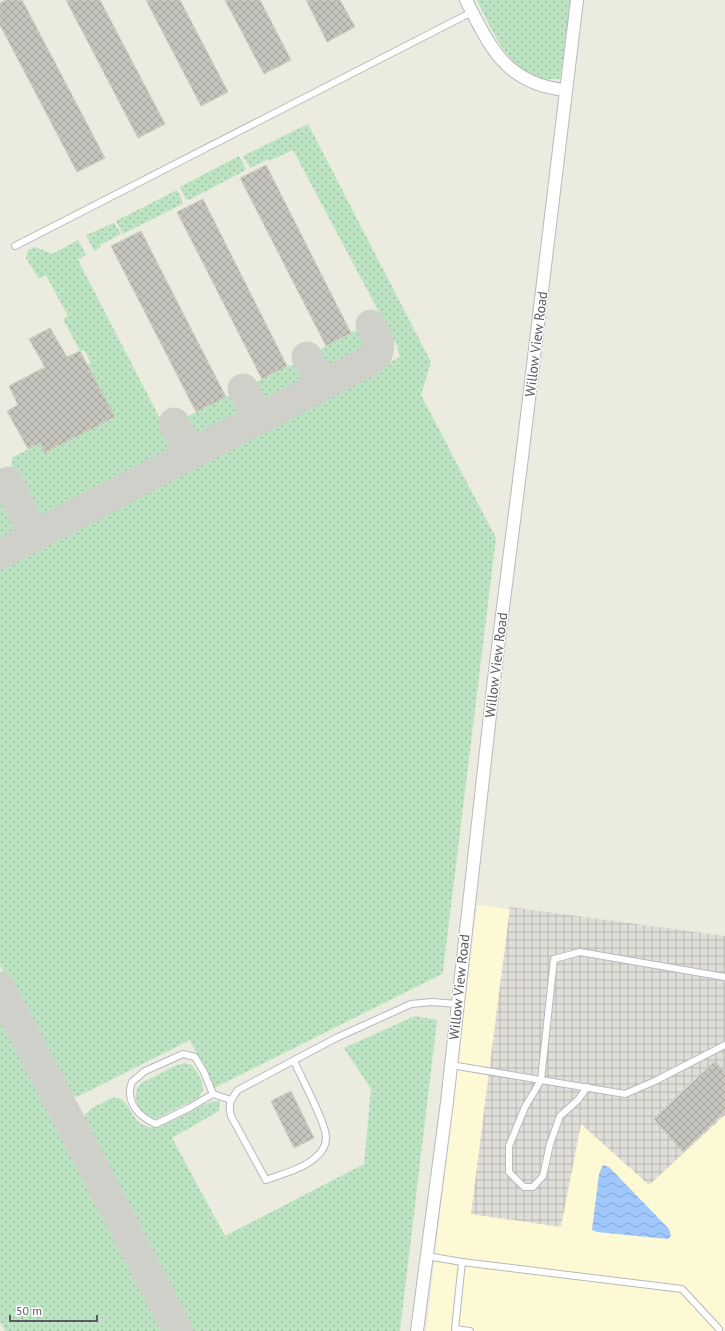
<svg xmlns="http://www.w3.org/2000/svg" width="725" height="1331" font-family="'PT Sans',sans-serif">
	<defs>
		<pattern id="industrial-grid" width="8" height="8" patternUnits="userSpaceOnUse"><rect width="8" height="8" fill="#dfded8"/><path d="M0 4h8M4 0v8" fill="none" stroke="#b8b7b3"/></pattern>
		<pattern id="grass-dots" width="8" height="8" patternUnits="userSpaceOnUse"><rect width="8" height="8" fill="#bce3c2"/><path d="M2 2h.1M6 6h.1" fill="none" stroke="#9cbba1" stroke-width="1.8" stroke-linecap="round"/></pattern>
		<pattern id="water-waves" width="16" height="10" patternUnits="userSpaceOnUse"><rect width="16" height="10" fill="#9fc8fd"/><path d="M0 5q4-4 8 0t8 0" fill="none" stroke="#85a5d0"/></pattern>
		<pattern id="building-cross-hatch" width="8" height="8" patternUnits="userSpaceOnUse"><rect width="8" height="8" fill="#c6c5bd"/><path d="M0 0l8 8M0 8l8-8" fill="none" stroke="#a4a39d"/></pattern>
	</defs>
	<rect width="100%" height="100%" fill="#ecebe0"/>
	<path fill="#fdf9d4" d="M477 905 725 939V1331H426Z"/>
	<path fill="url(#industrial-grid)" d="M510 907 725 936V1115L649 1185 581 1124 561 1227 471 1214Z"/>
	<g fill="url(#grass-dots)">
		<path d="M477 0H571L560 79C512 84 495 35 477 0Z"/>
		<path d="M308 124 431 362 421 395 496 538 443 971 442 974 214 1088 190 1040 77 1097 72 1096 65 1091 0 965V566L400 357 397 346 293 150 269 161 268 159 250 168 243 156Z"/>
		<path d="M239 156 246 169 244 171 189 200 186 199 180 187Z"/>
		<path d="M177 190 183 202 182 204 123 234 116 221Z"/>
		<path d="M114 223 121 234 100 245 101 247 94 251 86 235Z"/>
		<path d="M78 240 86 255 78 260 171 440V449L167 454 48 515C45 516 42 516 39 515 30 511 17 478 13 468L11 464 13 457 40 443 44 453 115 417 87 365 91 363 84 350 80 351 63 319 68 316 46 275 39 279 26 258 28 250 35 247 52 254Z"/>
		<path d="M354 331 362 333C366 340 368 344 364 352L333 368 324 367 318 354 323 347Z"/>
		<path d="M295 365H298L304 377 303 383C294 387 270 404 262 400 259 398 258 395 257 392 254 388 254 385 258 381L287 366Z"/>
		<path d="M228 396C237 397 242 408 239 416L202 436H193L188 425V416Z"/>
		<path d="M0 496 3 498C7 507 21 525 11 534 9 537 4 539 0 541Z"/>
		<path d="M0 1011 166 1331H5L0 1321Z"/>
		<path d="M415 1016 437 1020 400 1331H190L84 1127C82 1121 83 1115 89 1111 92 1107 98 1105 102 1103 106 1101 110 1098 113 1098 134 1095 127 1132 159 1127L210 1102 220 1101 219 1111 172 1138 225 1236 364 1164 371 1089 344 1048Z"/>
		<path d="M184 1063 192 1065C199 1075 209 1088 198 1098L156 1119C139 1118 129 1096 141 1083L175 1066Z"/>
	</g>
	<path fill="url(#water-waves)" d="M603 1165 609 1167 669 1229 671 1236 668 1239 597 1232 592 1230 599 1174Z"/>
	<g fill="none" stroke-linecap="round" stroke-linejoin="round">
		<g stroke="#d0d0ca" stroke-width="31">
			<path d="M307 357 322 386"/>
			<path d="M243 389 258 419"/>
			<path d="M174 423 191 454"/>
			<path d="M8 482 35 536"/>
			<path d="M0 554 369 361C385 351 378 338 371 325"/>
			<path d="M0 987 178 1331"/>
		</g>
	</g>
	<g fill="url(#building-cross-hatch)" stroke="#d0cdbf">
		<path d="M6 0H22L105 158 77 172 0 25V3Z"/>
		<path d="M66 0H100L165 124 138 138Z"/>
		<path d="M146 0H180L228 92 201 106Z"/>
		<path d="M225 0H260L291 60 264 74Z"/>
		<path d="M306 0H340L355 27 327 42Z"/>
		<path d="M266 165 351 333 326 346 240 178Z"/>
		<path d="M203 199 287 366 262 379 177 212Z"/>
		<path d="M141 231 226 397 196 412 111 246Z"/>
		<path d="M50 328 67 357 80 351 115 417 44 453 40 443 28 449 7 411 18 405 9 386 45 367 29 339Z"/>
		<path d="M715 1061 725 1072V1112L683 1152 654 1119Z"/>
		<path d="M291 1091 314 1138 294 1148 271 1101Z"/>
	</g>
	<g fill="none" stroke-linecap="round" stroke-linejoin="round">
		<g stroke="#b8b9bf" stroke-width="8">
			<g id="lane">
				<path d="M15 246 472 12"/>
				<path d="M294 1061C300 1075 327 1125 326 1138 326 1145 322 1152 316 1157 303 1169 282 1174 266 1180L231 1116C228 1103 230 1101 238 1090L336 1038 411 1004 432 1002 458 1004"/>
				<path d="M451 1065 625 1094 655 1081 725 1045"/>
				<path d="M587 1087 578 1100 560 1116 550 1144 543 1176 533 1187H524L509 1172V1146L525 1107 541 1080 554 959 580 952 725 977"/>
				<path d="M213 1094 204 1072 195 1057 183 1054 145 1071 132 1082C131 1085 129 1090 130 1094 131 1109 144 1119 156 1124L189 1108 213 1094 231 1100"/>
				<path d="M427 1256 462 1262 455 1329 470 1331"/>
				<path d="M462 1262 682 1289 719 1329"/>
			</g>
		</g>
		<g stroke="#b8b9bf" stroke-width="14">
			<g id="street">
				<path d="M466 0C490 47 506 84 565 90"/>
				<path d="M417 1331 447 1102 494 679 522 457 577 0"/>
			</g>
		</g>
		<use href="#lane" stroke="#fff" stroke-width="6"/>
		<use href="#street" stroke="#fff" stroke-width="12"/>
	</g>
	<g text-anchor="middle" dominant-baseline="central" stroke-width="3" stroke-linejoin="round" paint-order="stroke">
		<g font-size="14" fill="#595b61" stroke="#fff">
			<text transform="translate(536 344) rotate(-83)">Willow View Road</text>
			<text transform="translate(496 665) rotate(-83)">Willow View Road</text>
			<text transform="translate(459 987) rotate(-84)">Willow View Road</text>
		</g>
	</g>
	<path d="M10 1315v6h87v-6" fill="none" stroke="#595b61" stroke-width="2"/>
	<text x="16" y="1315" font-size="12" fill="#595b61" stroke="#ffffff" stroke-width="3" paint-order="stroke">50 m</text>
</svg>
